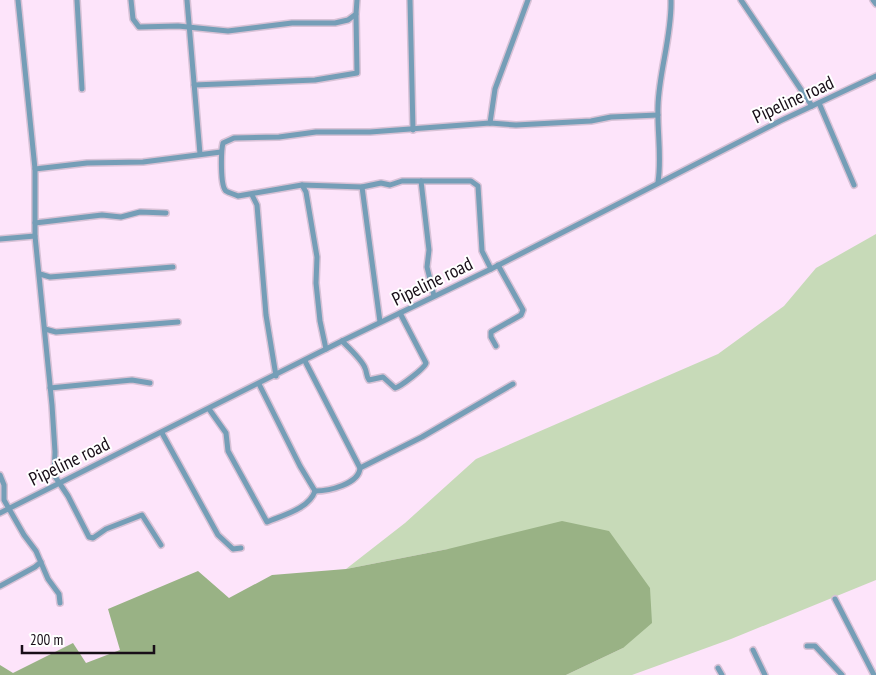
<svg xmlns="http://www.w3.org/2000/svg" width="876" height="675" font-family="'PT Sans Narrow',sans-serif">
	<rect width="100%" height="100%" fill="#fde4fa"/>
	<path fill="#c7dab8" d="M876 234V580L731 639 632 675H566L623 648 448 549 346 569 405 523 476 459 718 354 784 306 816 268Z"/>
	<path fill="#99b285" d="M562 521 609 531 650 588 652 623 623 648 566 675H0V665L13 673 73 643 86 663 120 650 108 609 198 571 229 598 272 575 346 569 448 549Z"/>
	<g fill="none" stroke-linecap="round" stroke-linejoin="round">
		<g stroke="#d8c2d6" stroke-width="8">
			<g id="street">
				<path d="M18 0 35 169V236L52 405 55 452 54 475 68 496 89 537 93 538 106 529 142 515 161 545"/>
				<path d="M77 0 82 89"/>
				<path d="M131 0 133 19 139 27 178 26 228 31 292 23H335L348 20 356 14 357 0"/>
				<path d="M187 0 200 154"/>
				<path d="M410 0 413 130"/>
				<path d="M741 0 812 106"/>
				<path d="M873 0 876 4"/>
				<path d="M194 85 315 80 357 73 356 14"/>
				<path d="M819 103 854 185"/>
				<path d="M490 123 495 89 528 0"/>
				<path d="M35 169 87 163 143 162 221 152"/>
				<path d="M421 181 429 250 427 267 434 296"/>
				<path d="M658 182C662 158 657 131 658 106 659 71 672 36 671 0"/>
				<path d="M302 185 306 192 317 257 316 283 320 321 326 349"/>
				<path d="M362 187 380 322"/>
				<path d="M252 195 257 205 266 315 276 376"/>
				<path d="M35 223 102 215 121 217 140 212 166 213"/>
				<path d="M0 239 35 236"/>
				<path d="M491 269 482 251 478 186 471 181H402L390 185 381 183 362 187 302 185 238 196C234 194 229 193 226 191 220 186 221 151 223 143L234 138 279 137 316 132H370L490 123 516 125 591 121 611 117 658 115"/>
				<path d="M40 274 50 277 173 267"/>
				<path d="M45 329 56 332 178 322"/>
				<path d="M342 341C349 348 362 360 365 368 367 372 366 376 369 380L383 377 395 388C400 387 425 368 426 363L400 313"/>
				<path d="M496 346 491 337V332L521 315 523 310 498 265"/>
				<path d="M305 361 360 468C359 484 329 491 315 491"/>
				<path d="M259 384 300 466 315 491"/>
				<path d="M50 388 132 380 150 383"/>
				<path d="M209 409 226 433 228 451 267 522C283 515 309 509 315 491"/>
				<path d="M162 433 218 535 233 549 241 548"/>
				<path d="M360 468 422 437 513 384"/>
				<path d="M0 475 4 485V500L24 535 36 551 48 579 59 594 60 603"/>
				<path d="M0 513 342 341 491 269 780 121 876 76"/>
				<path d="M0 586 35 567 41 562"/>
				<path d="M835 599 874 675"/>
				<path d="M807 646H815L842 675"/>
				<path d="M753 650 765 675"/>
				<path d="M718 668 722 675"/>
			</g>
		</g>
		<use href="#street" stroke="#759eb7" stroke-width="5"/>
	</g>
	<g text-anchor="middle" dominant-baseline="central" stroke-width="4" stroke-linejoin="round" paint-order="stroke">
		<g font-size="19" fill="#180e18" stroke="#fff">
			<text transform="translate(793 99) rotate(-25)">Pipeline road</text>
			<text transform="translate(432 281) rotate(-26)">Pipeline road</text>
			<text transform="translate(69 461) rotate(-26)">Pipeline road</text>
		</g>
	</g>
	<path d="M22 645v8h132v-8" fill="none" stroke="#180e18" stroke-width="2.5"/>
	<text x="30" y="645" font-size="15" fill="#180e18" stroke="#ffffff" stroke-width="4" paint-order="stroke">200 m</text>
</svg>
